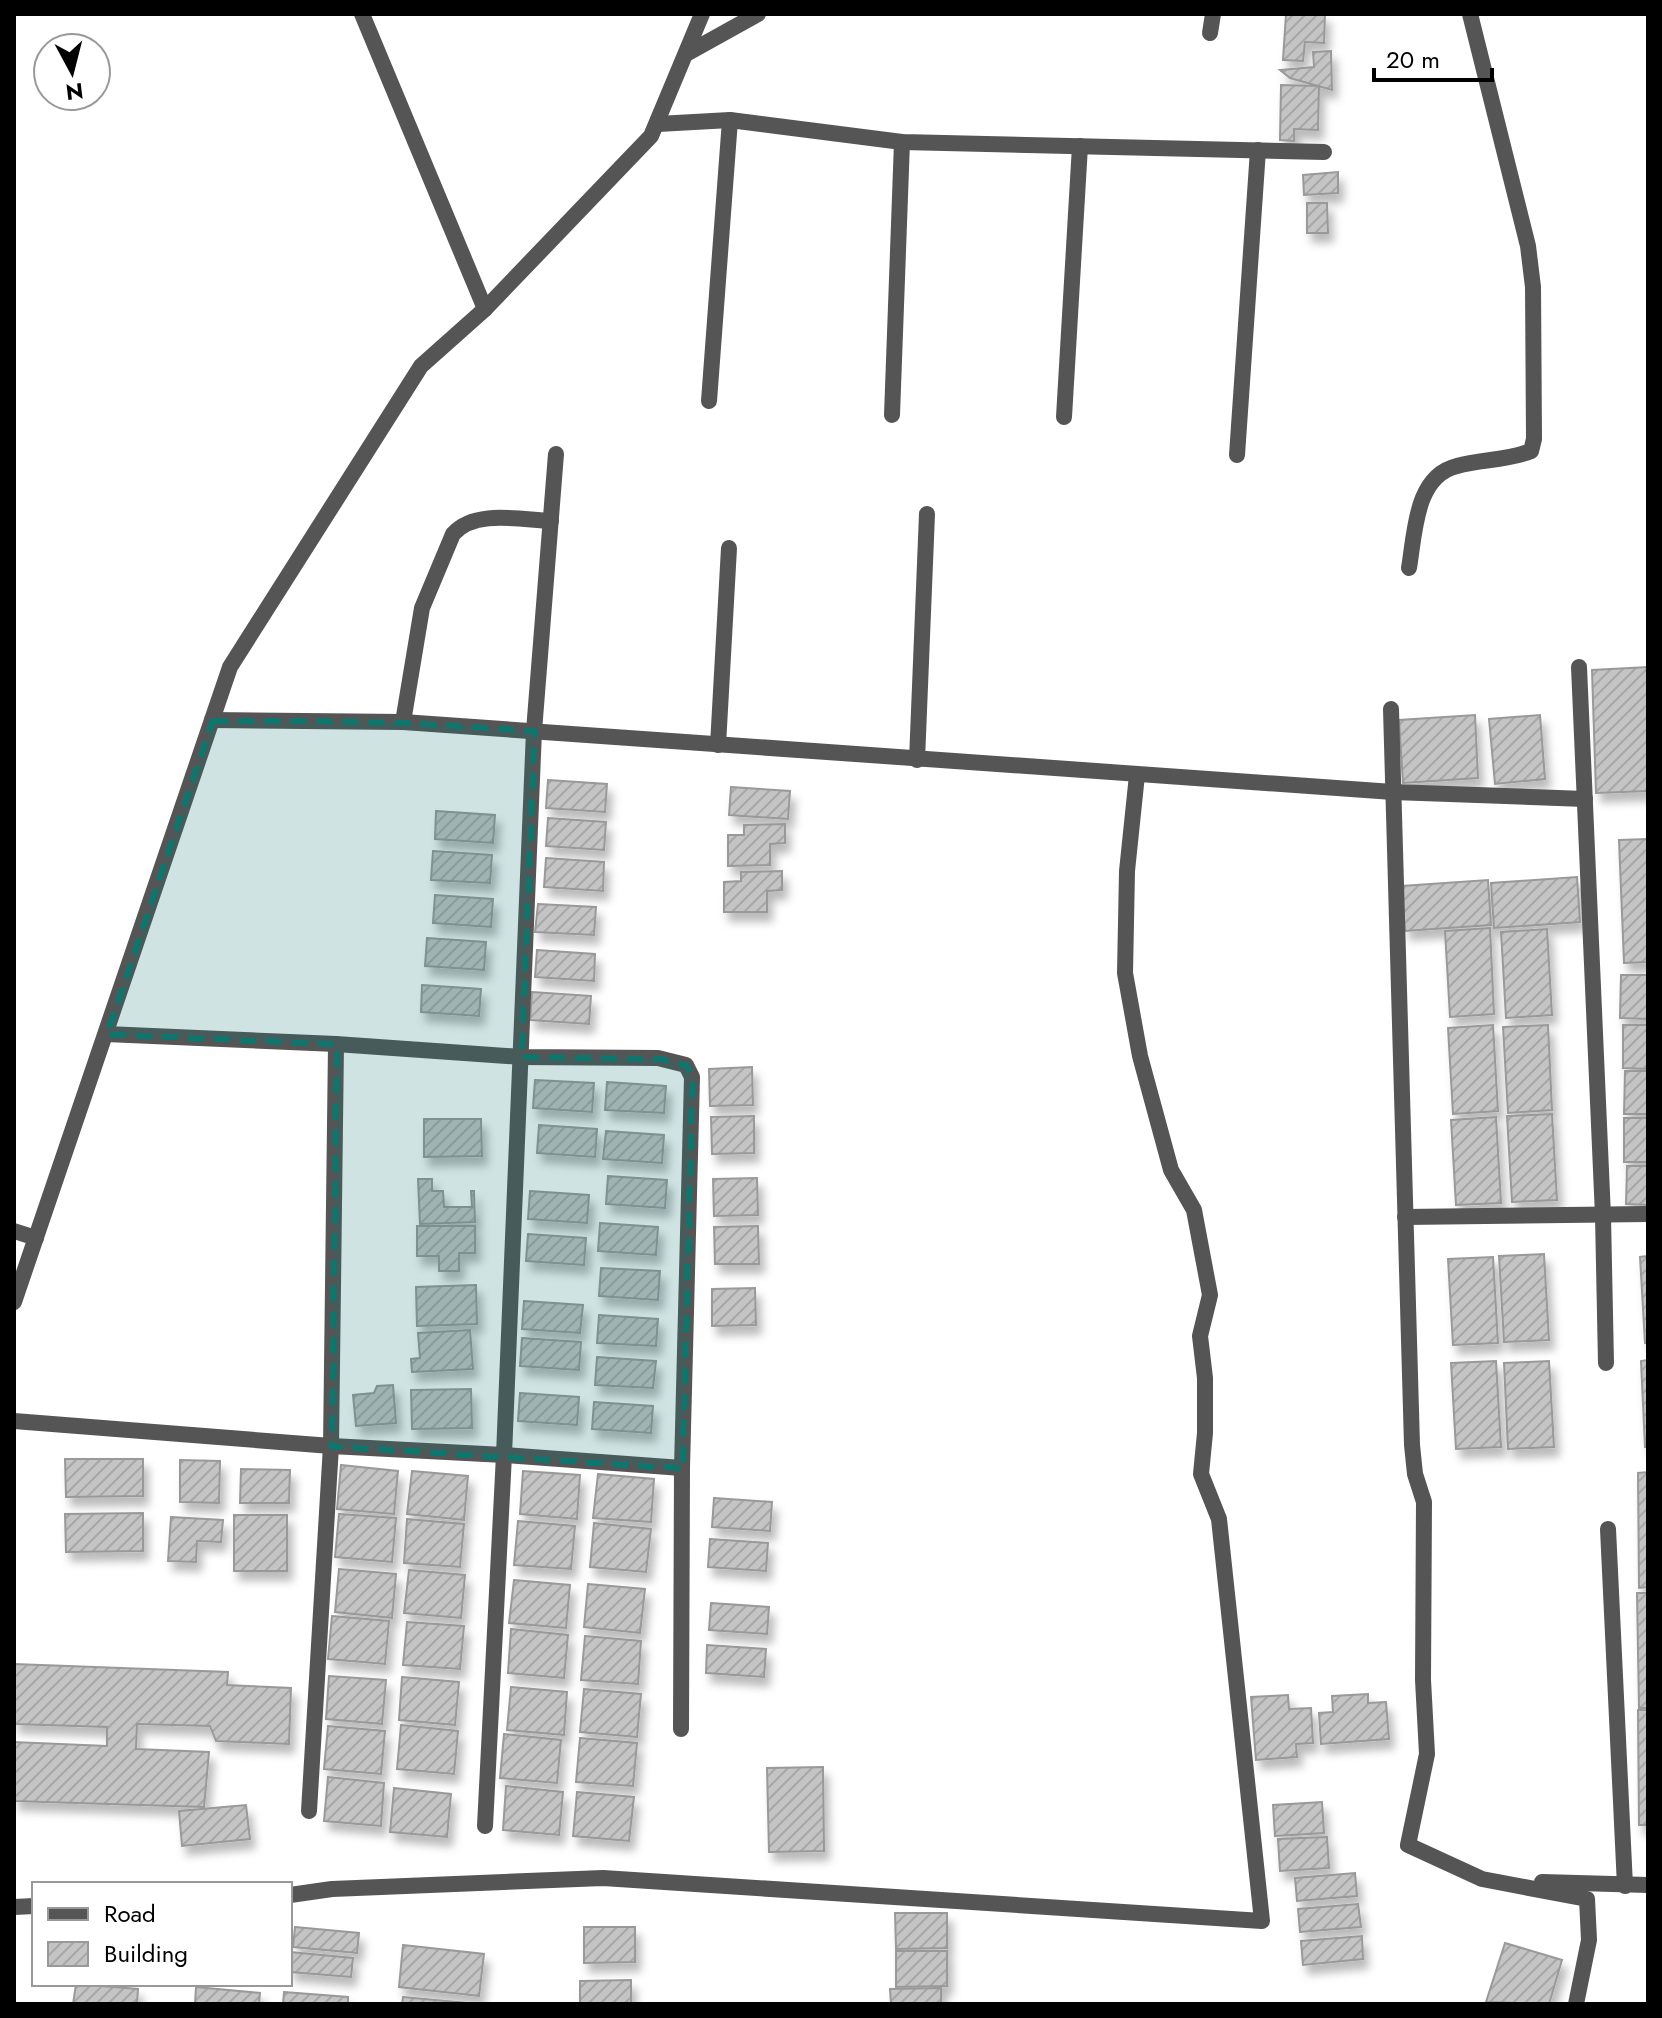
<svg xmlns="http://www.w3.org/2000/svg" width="1662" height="2018" font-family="Jost,sans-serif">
	<defs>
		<pattern id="building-hatch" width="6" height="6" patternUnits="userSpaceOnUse" patternTransform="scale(2)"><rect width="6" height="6" fill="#c4c4c4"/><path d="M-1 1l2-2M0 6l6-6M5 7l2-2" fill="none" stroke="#a7a7a7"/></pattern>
		<filter id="shadow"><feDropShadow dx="5" dy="9" stdDeviation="4" flood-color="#0004"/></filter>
	</defs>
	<rect width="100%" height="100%" fill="#fff"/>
	<g fill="url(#building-hatch)" stroke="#999" stroke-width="2" filter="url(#shadow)">
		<path d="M1286 14H1325L1324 43 1305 42 1303 61 1283 60Z"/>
		<path d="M1331 51 1332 90 1290 78 1280 70 1314 67 1313 52Z"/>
		<path d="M1281 85 1319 86 1318 130 1294 129V141L1280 140Z"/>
		<path d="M1338 172V193L1304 195 1303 175Z"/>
		<path d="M1307 203H1327L1328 233H1307Z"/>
		<path d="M1648 667V791L1596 793 1592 670Z"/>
		<path d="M1475 715 1478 778 1403 783 1399 720Z"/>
		<path d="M1540 715 1545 779 1495 784 1489 719Z"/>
		<path d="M548 780 607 784 605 812 546 808Z"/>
		<path d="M731 787 790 791 788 819 729 815Z"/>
		<path d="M436 811 495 815 493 843 435 839Z"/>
		<path d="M548 818 606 822 604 850 546 846Z"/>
		<path d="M785 824V843L770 844V865L728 866V835H744V825Z"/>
		<path d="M1648 839V962L1624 963 1619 840Z"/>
		<path d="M433 851 492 855 490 883 431 880Z"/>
		<path d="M546 858 604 862 603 891 544 887Z"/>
		<path d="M782 871V890L767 891V912H724V882L741 881V872Z"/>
		<path d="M1577 877 1580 922 1494 928 1491 883Z"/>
		<path d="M1488 880 1491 925 1405 931 1402 886Z"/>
		<path d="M435 895 493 899 491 927 433 923Z"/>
		<path d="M538 904 596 907 594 935 535 932Z"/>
		<path d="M1490 928 1494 1014 1450 1017 1445 931Z"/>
		<path d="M1547 929 1552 1015 1506 1018 1501 932Z"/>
		<path d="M427 938 486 942 484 970 425 966Z"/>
		<path d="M537 950 595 954 594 981 535 977Z"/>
		<path d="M1621 975H1648V1019L1620 1018Z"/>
		<path d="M422 985 481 989 479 1016 421 1012Z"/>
		<path d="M532 992 591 996 589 1024 530 1020Z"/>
		<path d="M1493 1025 1498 1111 1453 1114 1448 1028Z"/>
		<path d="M1548 1025 1552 1110 1508 1113 1503 1027Z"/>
		<path d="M1623 1025H1648V1069L1623 1068Z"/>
		<path d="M752 1067 753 1105 710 1106 709 1069Z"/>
		<path d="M1625 1071H1648V1114H1624Z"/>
		<path d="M535 1080 594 1083 592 1112 533 1108Z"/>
		<path d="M607 1082 666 1086 664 1113 605 1110Z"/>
		<path d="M1552 1114 1557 1200 1512 1202 1507 1116Z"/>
		<path d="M754 1116V1153L712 1154 711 1117Z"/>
		<path d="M1496 1117 1501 1203 1456 1205 1451 1120Z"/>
		<rect x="1624" y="1118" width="24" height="44"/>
		<path d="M424 1119H481L482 1156 424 1157Z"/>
		<path d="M539 1125 597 1129 595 1157 537 1153Z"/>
		<path d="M606 1131 664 1135 662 1163 603 1159Z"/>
		<path d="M1627 1166H1648V1205L1626 1204Z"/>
		<path d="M608 1176 667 1180 665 1208 606 1204Z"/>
		<path d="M757 1178 758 1215 714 1216 713 1179Z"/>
		<path d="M418 1179H432V1191H443L444 1207H472L471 1191H474L475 1222 420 1224Z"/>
		<path d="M530 1191 589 1195 587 1223 528 1219Z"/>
		<path d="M600 1223 658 1227 656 1255 598 1251Z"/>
		<path d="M417 1226H475V1253H459V1271H439V1256H417Z"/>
		<path d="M758 1226 759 1264H715L714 1227Z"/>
		<path d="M528 1234 586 1238 584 1265 526 1261Z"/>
		<path d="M1544 1254 1549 1340 1504 1342 1499 1256Z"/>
		<path d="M1648 1256V1343H1645L1640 1257Z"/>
		<path d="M1493 1257 1498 1343 1453 1345 1448 1259Z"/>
		<path d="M601 1268 660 1271 658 1300 599 1296Z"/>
		<path d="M476 1285 477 1324 417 1326 416 1287Z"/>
		<path d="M755 1288 756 1325 712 1326V1289Z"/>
		<path d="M524 1301 583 1305 580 1333 522 1329Z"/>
		<path d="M599 1315 658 1319 656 1346 597 1343Z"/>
		<path d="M470 1330 473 1369 412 1372 411 1359 420 1358 418 1333Z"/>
		<path d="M522 1338 581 1342 579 1370 520 1366Z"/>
		<path d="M597 1357 656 1361 653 1388 595 1385Z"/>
		<path d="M1648 1360V1447H1645L1641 1361Z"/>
		<path d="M1496 1361 1501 1447 1456 1449 1451 1363Z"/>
		<path d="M1549 1361 1554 1447 1508 1449 1504 1363Z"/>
		<path d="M393 1385 396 1423 356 1426 353 1395 374 1393 377 1386Z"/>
		<path d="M471 1389 472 1428 412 1429 411 1390Z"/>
		<path d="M520 1393 579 1397 577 1425 518 1421Z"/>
		<path d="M594 1402 653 1406 651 1433 592 1429Z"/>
		<path d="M65 1459H143V1496L66 1497Z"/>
		<path d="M180 1460 220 1461 219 1503 180 1502Z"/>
		<path d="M341 1465 398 1471 394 1514 337 1509Z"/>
		<path d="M241 1469 290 1470 289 1503H240Z"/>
		<path d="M412 1471 468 1476 464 1520 407 1514Z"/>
		<path d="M523 1471 580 1475 577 1519 520 1514Z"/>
		<path d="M1648 1472V1587L1639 1588 1638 1473Z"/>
		<path d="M598 1474 654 1479 651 1522 593 1518Z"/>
		<path d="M714 1498 772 1502 770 1531 712 1527Z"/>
		<path d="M143 1513V1551L66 1552 65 1514Z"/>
		<path d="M339 1514 396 1518 392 1562 335 1557Z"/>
		<rect x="234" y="1515" width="53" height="56"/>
		<path d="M171 1517 223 1520 221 1542 197 1541 196 1562 168 1561Z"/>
		<path d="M407 1519 464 1524 460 1567 404 1563Z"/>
		<path d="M518 1521 575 1526 571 1569 514 1565Z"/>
		<path d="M594 1523 651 1529 646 1572 590 1567Z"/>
		<path d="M710 1539 768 1543 766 1571 708 1567Z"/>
		<path d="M339 1569 396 1574 392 1618 335 1612Z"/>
		<path d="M409 1570 465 1575 461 1618 404 1613Z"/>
		<path d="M514 1580 570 1585 566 1628 509 1623Z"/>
		<path d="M588 1584 645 1589 640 1633 584 1627Z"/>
		<path d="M1637 1593H1648V1708H1639Z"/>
		<path d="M711 1603 769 1607 767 1634 709 1630Z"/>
		<path d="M332 1616 389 1621 385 1664 328 1659Z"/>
		<path d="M407 1622 464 1626 460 1669 403 1665Z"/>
		<path d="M511 1629 568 1635 564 1678 508 1673Z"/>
		<path d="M585 1636 641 1641 638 1684 581 1680Z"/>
		<path d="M707 1645 766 1649 764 1677 706 1673Z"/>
		<path d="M14 1664 228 1672 227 1685 291 1688 289 1744 216 1741 210 1726 137 1724 136 1749 209 1752 204 1807 14 1801V1742L107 1746V1727L14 1724Z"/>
		<path d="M329 1676 386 1680 382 1724 326 1719Z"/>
		<path d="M402 1677 459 1682 455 1725 399 1720Z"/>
		<path d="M511 1687 567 1692 564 1735 507 1730Z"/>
		<path d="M584 1689 641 1694 637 1737 580 1732Z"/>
		<path d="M1368 1694V1703L1386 1702 1389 1739 1321 1744 1319 1713 1333 1712 1332 1696Z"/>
		<path d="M1288 1695 1289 1709 1311 1708 1313 1743 1296 1744 1297 1757 1256 1760 1251 1697Z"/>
		<path d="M1638 1710H1648V1825H1639Z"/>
		<path d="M401 1725 458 1731 454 1774 397 1769Z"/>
		<path d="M328 1726 385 1731 381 1774 324 1769Z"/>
		<path d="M504 1734 561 1740 557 1783 500 1778Z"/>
		<path d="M580 1738 637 1743 633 1786 576 1782Z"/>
		<path d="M823 1767 824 1851 769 1852 767 1768Z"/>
		<path d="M328 1777 384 1783 381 1826 324 1821Z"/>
		<path d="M506 1786 563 1792 559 1835 503 1830Z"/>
		<path d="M394 1788 451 1794 447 1837 390 1832Z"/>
		<path d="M577 1792 634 1797 629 1841 573 1836Z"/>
		<path d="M1322 1802 1324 1833 1275 1836 1273 1805Z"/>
		<path d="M246 1805 250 1839 182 1846 179 1811Z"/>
		<path d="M1327 1837 1329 1868 1280 1871 1278 1839Z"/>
		<path d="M1355 1873 1357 1896 1297 1901 1295 1878Z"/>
		<path d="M1358 1904 1361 1927 1300 1932 1298 1909Z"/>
		<path d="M895 1913H947V1948L896 1949Z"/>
		<path d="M295 1927 359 1933 357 1953 293 1947Z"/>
		<path d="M584 1927H635V1962L584 1963Z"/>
		<path d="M1362 1936 1363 1959 1303 1965 1301 1941Z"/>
		<path d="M1505 1943 1562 1960 1549 2004 1486 2002Z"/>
		<path d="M403 1945 484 1954 479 1996 399 1987Z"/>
		<path d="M896 1951H947V1986L896 1987Z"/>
		<path d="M290 1952 353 1958 351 1977 290 1972Z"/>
		<path d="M631 1980V2004H580V1981Z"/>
		<path d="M76 1984 138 1989 137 2004H73Z"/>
		<path d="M196 1987 260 1993 259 2004H195Z"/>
		<path d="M941 1988V2004H891L890 1989Z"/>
		<path d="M284 1992 348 1997V2004H283Z"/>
		<path d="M403 1997 467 2003V2004H402Z"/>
	</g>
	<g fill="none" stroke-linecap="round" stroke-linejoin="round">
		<g stroke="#555" stroke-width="16">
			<path d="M362 14 485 309"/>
			<path d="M1210 33 1213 14"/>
			<path d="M686 54 758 14"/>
			<path d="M658 124 730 120 902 142 1324 152"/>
			<path d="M709 401 730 120"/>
			<path d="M892 415 902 142"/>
			<path d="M1064 417 1080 146"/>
			<path d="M1237 455 1258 150"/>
			<path d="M1409 568C1415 533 1415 476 1457 466 1481 459 1507 461 1531 451L1534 439 1533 287 1528 246 1470 14"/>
			<path d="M1579 667 1603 1216 1606 1363"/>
			<path d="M1391 709 1412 1445 1415 1474 1424 1502 1423 1680 1427 1754 1408 1845 1482 1879 1587 1899 1589 1940 1576 2004"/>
			<path d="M212 720 403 722 1393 792 1585 799"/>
			<path d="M403 722 422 608 453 534C475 509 521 520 551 521"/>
			<path d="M718 745 729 548"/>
			<path d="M917 760 927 514"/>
			<path d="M106 1034 336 1044 521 1057 658 1058 686 1065 692 1077 682 1468 681 1729"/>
			<path d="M1405 1217 1648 1214"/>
			<path d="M14 1231 36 1238"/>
			<path d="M14 1302 230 667 421 366 485 309 651 136 702 14"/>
			<path d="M14 1421 331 1446 504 1455 682 1468"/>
			<path d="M1608 1529 1625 1886"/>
			<path d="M309 1811 331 1446 336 1044"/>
			<path d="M485 1826 504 1455 534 731 556 454"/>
			<path d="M1542 1882 1648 1885"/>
			<path d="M290 1895 332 1889 603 1878 1262 1921 1219 1519 1201 1474 1205 1433V1378L1200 1336 1210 1295 1194 1210 1171 1170 1140 1056 1125 973 1127 871 1137 775"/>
			<path d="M14 1907 34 1906"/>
		</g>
	</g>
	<path fill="#0f766e" fill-opacity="0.2" stroke="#0f766e" stroke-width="6" stroke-dasharray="16 10" stroke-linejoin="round" d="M212 720 403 722 534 731 521 1057 658 1058 686 1065 692 1077 682 1468 331 1446 336 1044 106 1034Z"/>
	<rect width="1662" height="2018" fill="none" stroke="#000000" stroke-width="32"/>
	<rect x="32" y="1882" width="260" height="104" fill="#ffffff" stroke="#999999" stroke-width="2"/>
	<rect x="48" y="1908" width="40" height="12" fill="#555555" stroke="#999999" stroke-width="2"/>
	<text x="104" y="1922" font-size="24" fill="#000000">Road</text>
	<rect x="48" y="1942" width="40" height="24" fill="url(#building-hatch)" stroke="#999999" stroke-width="2"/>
	<text x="104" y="1962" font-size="24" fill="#000000">Building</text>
	<g transform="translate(72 72) rotate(173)"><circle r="38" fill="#ffffff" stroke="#999999" stroke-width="2"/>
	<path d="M0-6L14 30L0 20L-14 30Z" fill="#000000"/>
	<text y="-12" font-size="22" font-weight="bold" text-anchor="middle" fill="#000000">N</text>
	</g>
	<path d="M1374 68v12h118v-12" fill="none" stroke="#000000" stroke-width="4"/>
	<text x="1386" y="68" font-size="24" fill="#000000" stroke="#ffffff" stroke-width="6" paint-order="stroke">20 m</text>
</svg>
